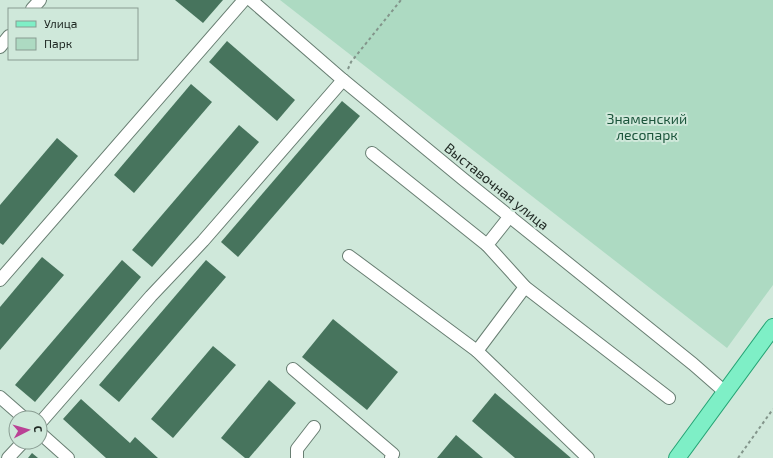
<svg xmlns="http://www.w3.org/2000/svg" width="773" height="458" font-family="'Exo 2',sans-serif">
	<rect width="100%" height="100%" fill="#cfe8da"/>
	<path fill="#addac2" d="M280 0H773V285L727 348Z"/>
	<g fill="#47745d">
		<path d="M175 0H223L203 23Z"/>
		<path d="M227 41 295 100 277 121 209 62Z"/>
		<path d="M191 84 212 102 134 193 114 175Z"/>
		<path d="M342 101 360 116 238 257 221 242Z"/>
		<path d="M239 125 259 142 152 267 132 250Z"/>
		<path d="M57 138 78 156 3 245 0 243V205Z"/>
		<path d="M42 257 64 275 0 350V307Z"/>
		<path d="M122 260 141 277 35 402 15 385Z"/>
		<path d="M206 260 226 277 119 402 99 385Z"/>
		<path d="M333 319 398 372 367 410 302 357Z"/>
		<path d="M213 346 236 365 173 438 151 419Z"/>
		<path d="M269 380 296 403 249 458H245L221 438Z"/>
		<path d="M495 393 571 458H515L472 421Z"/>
		<path d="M81 399 130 443 135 437 158 458H106L63 419Z"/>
		<path d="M456 435 483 458H437Z"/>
		<path d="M32 453 38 458H28Z"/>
	</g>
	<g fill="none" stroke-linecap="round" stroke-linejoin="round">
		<g stroke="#687e72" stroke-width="14">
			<g id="minor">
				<path d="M251 0 343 80 463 179 693 364 725 392"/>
				<path d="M32 9 40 0"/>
				<path d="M0 47 9 36"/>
				<path d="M372 153 487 245"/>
				<path d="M510 216 487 245 525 287 669 398"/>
				<path d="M349 256 477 351 525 287"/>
				<path d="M0 280 244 0"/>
				<path d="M477 351 588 458"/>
				<path d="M293 369 393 454 391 458"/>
				<path d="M0 397 24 418"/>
				<path d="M40 423 151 296 203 241 343 80"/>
				<path d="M40 433 68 458"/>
				<path d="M8 458 23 442"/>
				<path d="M297 458V449L314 427"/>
			</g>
		</g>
		<g stroke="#26a475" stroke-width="18">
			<path id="major" d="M677 458 773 327"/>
		</g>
		<g stroke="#83958b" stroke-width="2" stroke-dasharray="3 3" stroke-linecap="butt">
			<path d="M348 69 351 62 401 0"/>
			<path d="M738 458 773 409"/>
		</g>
		<use href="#minor" stroke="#fff" stroke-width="12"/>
		<use href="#major" stroke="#7eefc6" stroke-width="16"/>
	</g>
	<g text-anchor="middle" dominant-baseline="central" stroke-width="4" stroke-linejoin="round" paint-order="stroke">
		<g font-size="14" fill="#1c553c" stroke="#cfe8da">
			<text x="647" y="118">Знаменский<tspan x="647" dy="16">лесопарк</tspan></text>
		</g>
		<g font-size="14" fill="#212a25" stroke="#cfe8da">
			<text transform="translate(497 186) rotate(39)">Выставочная улица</text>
		</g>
	</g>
	<rect x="8" y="8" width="130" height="52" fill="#cfe8da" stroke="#899c92"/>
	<rect x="16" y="21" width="20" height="6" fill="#7eefc6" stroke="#899c92"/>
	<text x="44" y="28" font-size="12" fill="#212a25">Улица</text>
	<rect x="16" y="38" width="20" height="12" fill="#addac2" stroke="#899c92"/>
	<text x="44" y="48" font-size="12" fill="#212a25">Парк</text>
	<g transform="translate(28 430) rotate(84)"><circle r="19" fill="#cfe8da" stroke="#899c92"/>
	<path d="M0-3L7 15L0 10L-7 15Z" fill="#ba4195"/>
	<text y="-6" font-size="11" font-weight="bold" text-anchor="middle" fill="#212a25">С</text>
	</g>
</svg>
